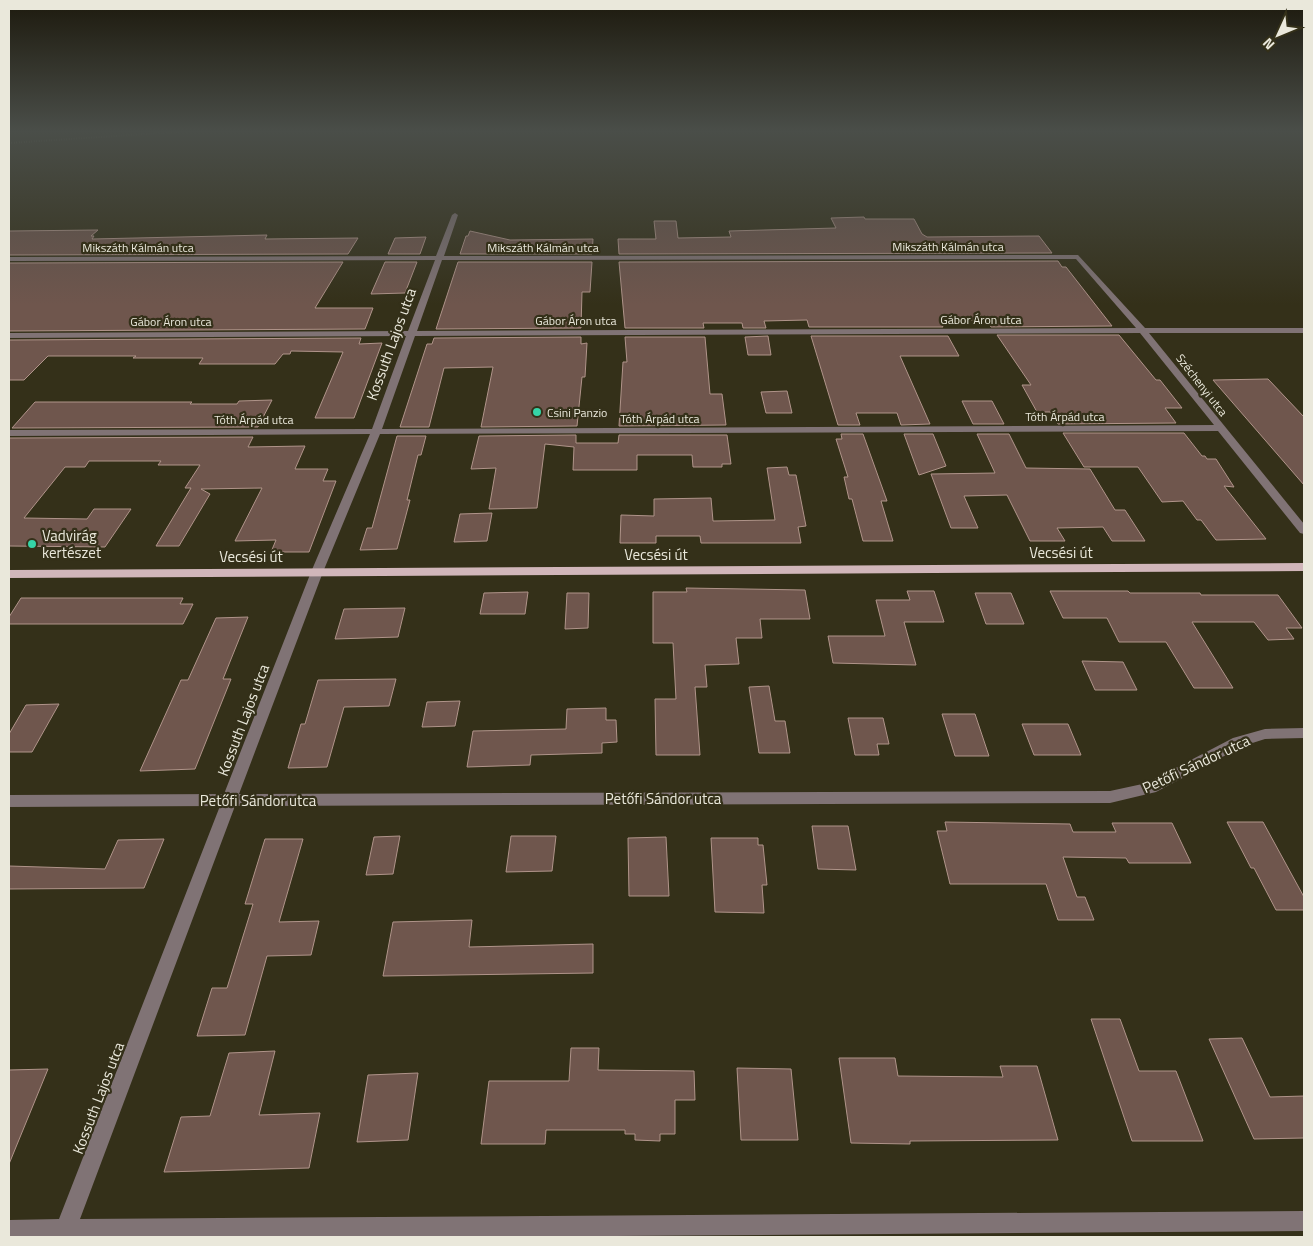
<svg xmlns="http://www.w3.org/2000/svg" width="1313" height="1246" font-family="'Titillium Web',sans-serif">
	<rect width="100%" height="100%" fill="#343019"/>
	<g fill="#6f564d" stroke="#b0948a">
		<path d="M864 217 865 219H914L922 234 927 237 1039 236 1052 253 619 254 618 239H656L654 221H676L678 238 731 237 729 231 836 228 831 218Z"/>
		<path d="M98 230 91 236H94L92 239 267 235 265 239 358 238 348 254 9 255V231Z"/>
		<path d="M470 231 510 240 593 239 592 254H460L466 236H468Z"/>
		<path d="M426 237 420 254H388L395 238Z"/>
		<path d="M1058 261 1062 267H1066L1112 326 991 327 987 320 940 321 943 327H809L807 320 764 321 766 328H743L742 323H703L704 328H625L619 262Z"/>
		<path d="M343 262 315 308H373L365 329 9 331V263Z"/>
		<path d="M385 262H417L405 293 371 294Z"/>
		<path d="M458 262H592L590 292H582L581 328 436 329Z"/>
		<path d="M997 335H1119L1156 380H1160L1182 408H1165L1176 423 1058 424 1050 412H1037L1022 385H1031Z"/>
		<path d="M768 336 771 355H748L745 337Z"/>
		<path d="M811 336H948L959 356H900L930 424 901 425 897 413H856L860 425H838Z"/>
		<path d="M581 337V344L587 343 585 377H582L577 426 481 427 493 367 444 368 429 427H400L427 344H432L434 338Z"/>
		<path d="M625 337H705L710 394H722L726 425 619 426 623 362H627Z"/>
		<path d="M361 338 359 344 382 343 354 418H315L343 352 291 351 290 354H283L275 364H199L203 358H133L136 356H48L24 380H9V340Z"/>
		<path d="M1268 379 1304 417V485L1213 380Z"/>
		<path d="M787 391 792 413H766L761 392Z"/>
		<path d="M272 400 258 427 12 428 35 402H192L190 404H237L239 401Z"/>
		<path d="M962 401H992L1004 424H973Z"/>
		<path d="M1063 433H1184L1202 456H1205L1207 459H1216L1234 487 1224 486 1266 539 1216 540 1201 520H1197L1183 501 1162 502 1138 467H1084Z"/>
		<path d="M841 434H863L887 501H881L893 541H863L852 499H849L844 477H848L836 439H842Z"/>
		<path d="M904 434H933L946 466 919 475Z"/>
		<path d="M977 434H1009L1026 468 1090 469 1115 510H1125L1145 541H1112L1103 527 1057 528 1065 541H1030L1007 495 964 496 978 528H951L931 474 995 473Z"/>
		<path d="M576 435V443H618L619 435H727L731 464H722V467H693L692 455H637V470H573L574 447 545 444 537 508 489 509 496 468 471 469 479 436Z"/>
		<path d="M397 436H426L421 455H418L407 500H410L397 549 360 550 367 528H372Z"/>
		<path d="M253 437 248 447 305 446 295 469H328L323 481H336L309 552H271L276 540 235 541 262 488 201 489 210 494 179 546H156L191 488H185L200 465H158L161 461H89L85 467H65L24 518 87 519 94 509H131L105 547 9 546V438Z"/>
		<path d="M787 467 789 475H796L806 526 798 527 801 543H701L700 536H656V543H620L621 515 654 516V499L711 498 713 521 775 520 767 468Z"/>
		<path d="M492 513 487 541 454 542 460 514Z"/>
		<path d="M686 588 805 590 810 619H760L762 638H736L739 664 705 665 707 687H695L700 755H656L655 699H676L673 643H653V592H687Z"/>
		<path d="M907 591H934L944 622H904L916 665 833 663 828 636H885L876 600H910Z"/>
		<path d="M1050 591H1128L1130 593H1200L1201 595H1278L1302 628H1286L1294 639 1268 640 1254 622H1192L1233 688H1194L1166 642H1119L1107 618H1063Z"/>
		<path d="M528 592 525 614H480L484 593Z"/>
		<path d="M567 593H589L588 628 565 629Z"/>
		<path d="M975 593H1011L1024 624H986Z"/>
		<path d="M21 598H183L180 604H193L183 624H9V617Z"/>
		<path d="M405 608 398 637 335 639 344 609Z"/>
		<path d="M248 617 223 679H231L195 769 140 771 181 680H188L216 618Z"/>
		<path d="M1082 661 1123 662 1137 690H1095Z"/>
		<path d="M396 679 389 706 344 707 327 767 288 768 301 724H305L318 680Z"/>
		<path d="M769 686 775 721H785L790 753H759L749 687Z"/>
		<path d="M460 701 455 726 422 727 427 702Z"/>
		<path d="M59 704 32 752H9V734L26 705Z"/>
		<path d="M606 708V720H616L617 742 602 743V753L531 755 530 765 467 767 473 731 566 729 567 709Z"/>
		<path d="M942 714H975L989 756H955Z"/>
		<path d="M848 718H883L889 744H877L879 755H855Z"/>
		<path d="M1022 724H1068L1081 755H1034Z"/>
		<path d="M945 822 1070 824 1073 832H1116L1112 823H1172L1191 863H1129L1126 858 1063 857 1077 897H1085L1094 920H1058L1046 884H950L937 831H947Z"/>
		<path d="M1227 822H1263L1304 897V910H1276L1254 868H1251Z"/>
		<path d="M812 826H848L856 870 818 869Z"/>
		<path d="M400 836 393 874 366 875 374 837Z"/>
		<path d="M511 836H556L552 871 506 872Z"/>
		<path d="M666 837 669 896H629L628 838Z"/>
		<path d="M711 838H758V845H763L767 885H762L764 913 715 912Z"/>
		<path d="M164 839 144 888 9 889V866L105 869 118 840Z"/>
		<path d="M265 839H303L279 922 319 921 311 955 267 956 245 1035 197 1036 212 988H227L253 904H245Z"/>
		<path d="M472 920 469 947 593 944V973L383 976 393 922Z"/>
		<path d="M1091 1019H1120L1139 1071H1176L1203 1141H1132Z"/>
		<path d="M1242 1038 1270 1097 1304 1096V1138L1254 1139 1209 1039Z"/>
		<path d="M571 1048H599L598 1070 694 1071 695 1100H675V1134H660V1141L635 1140V1134H625V1130H546L545 1144H481L489 1081H569Z"/>
		<path d="M275 1051 259 1115 320 1113 309 1168 164 1172 181 1117 210 1116 229 1053Z"/>
		<path d="M839 1058H895L898 1076 1003 1077 1000 1066H1037L1058 1140 910 1141V1144L851 1143Z"/>
		<path d="M737 1068 791 1069 798 1140H741Z"/>
		<path d="M48 1069 9 1164V1070Z"/>
		<path d="M418 1073 408 1140 357 1142 368 1075Z"/>
	</g>
	<g fill="none" stroke-linecap="round" stroke-linejoin="round">
		<path stroke="#8e8b79" stroke-width="2" stroke-dasharray="0.5 2" stroke-linecap="butt" d="M9 143 191 131"/>
		<path fill="#807375" fill-rule="evenodd" d="M455 213 458 215 444 256 1078 255 1145 328H1304V333H1149L1304 524V534L1300 533 1218 431 380 434 323 572 239 794 1110 791 1147 783 1233 738 1265 729 1304 728V738L1265 739 1243 746 1156 792 1110 803 235 806 80 1219 1304 1211V1231L470 1237H9V1220L59 1219 220 806 9 807V795L224 794 311 572 370 434 9 436V430L372 429 406 336 9 338V333L408 331 435 260 9 261V257L436 256 452 215ZM1076 259 1136 328 417 331 442 260ZM1140 333 1214 425 382 429 415 336Z"/>
		<path fill="#d1b6ba" fill-rule="evenodd" d="M1304 563V571L9 578V570Z"/>
	</g>
	<linearGradient id="sky" x2="0" y2="1"><stop stop-color="#1d1a0e"/><stop offset="0.43" stop-color="#4a4e49"/><stop offset="1" stop-color="#4a4e49" stop-opacity="0"/></linearGradient>
	<rect width="1313" height="305" fill="url(#sky)"/>
	<g fill="#35d4a7" stroke="#343019" stroke-width="2">
		<circle cx="537" cy="412" r="5"/>
		<circle cx="32" cy="544" r="5"/>
	</g>
	<g text-anchor="middle" dominant-baseline="central" stroke-width="4.5" stroke-linejoin="round" paint-order="stroke">
		<g font-size="12" fill="#eae8db" stroke="#343019">
			<text x="948" y="246">Mikszáth Kálmán utca</text>
			<text x="138" y="247">Mikszáth Kálmán utca</text>
			<text x="543" y="247">Mikszáth Kálmán utca</text>
			<text x="981" y="319">Gábor Áron utca</text>
			<text x="576" y="320">Gábor Áron utca</text>
			<text x="171" y="321">Gábor Áron utca</text>
			<text transform="translate(1202 385) rotate(52)">Széchenyi utca</text>
			<text x="1065" y="416">Tóth Árpád utca</text>
			<text x="660" y="418">Tóth Árpád utca</text>
			<text x="254" y="419">Tóth Árpád utca</text>
		</g>
		<g font-size="12" fill="#eae8db" stroke="#343019" text-anchor="start">
			<text x="547" y="412">Csini Panzio</text>
		</g>
		<g font-size="15" fill="#eae8db" stroke="#343019">
			<text transform="translate(391 344) rotate(-70)">Kossuth Lajos utca</text>
			<text x="1061" y="552">Vecsési út</text>
			<text x="656" y="554">Vecsési út</text>
			<text x="251" y="556">Vecsési út</text>
			<text transform="translate(243 720) rotate(-69)">Kossuth Lajos utca</text>
			<text transform="translate(1196 764) rotate(-25)">Petőfi Sándor utca</text>
			<text x="663" y="798">Petőfi Sándor utca</text>
			<text x="258" y="800">Petőfi Sándor utca</text>
			<text transform="translate(98 1098) rotate(-69)">Kossuth Lajos utca</text>
		</g>
		<g font-size="15" fill="#eae8db" stroke="#343019" text-anchor="start">
			<text x="42" y="535">Vadvirág<tspan x="42" dy="17">kertészet</tspan></text>
		</g>
	</g>
	<rect width="1313" height="1246" fill="none" stroke="#eae8db" stroke-width="20"/>
	<g transform="translate(1278 35) rotate(226)" stroke="#343019" stroke-width="4" paint-order="stroke">
	<path d="M0-4L9 19L0 12L-9 19Z" fill="#eae8db"/>
	<text y="-8" font-size="14" font-weight="bold" text-anchor="middle" fill="#eae8db">N</text>
	</g>
</svg>
